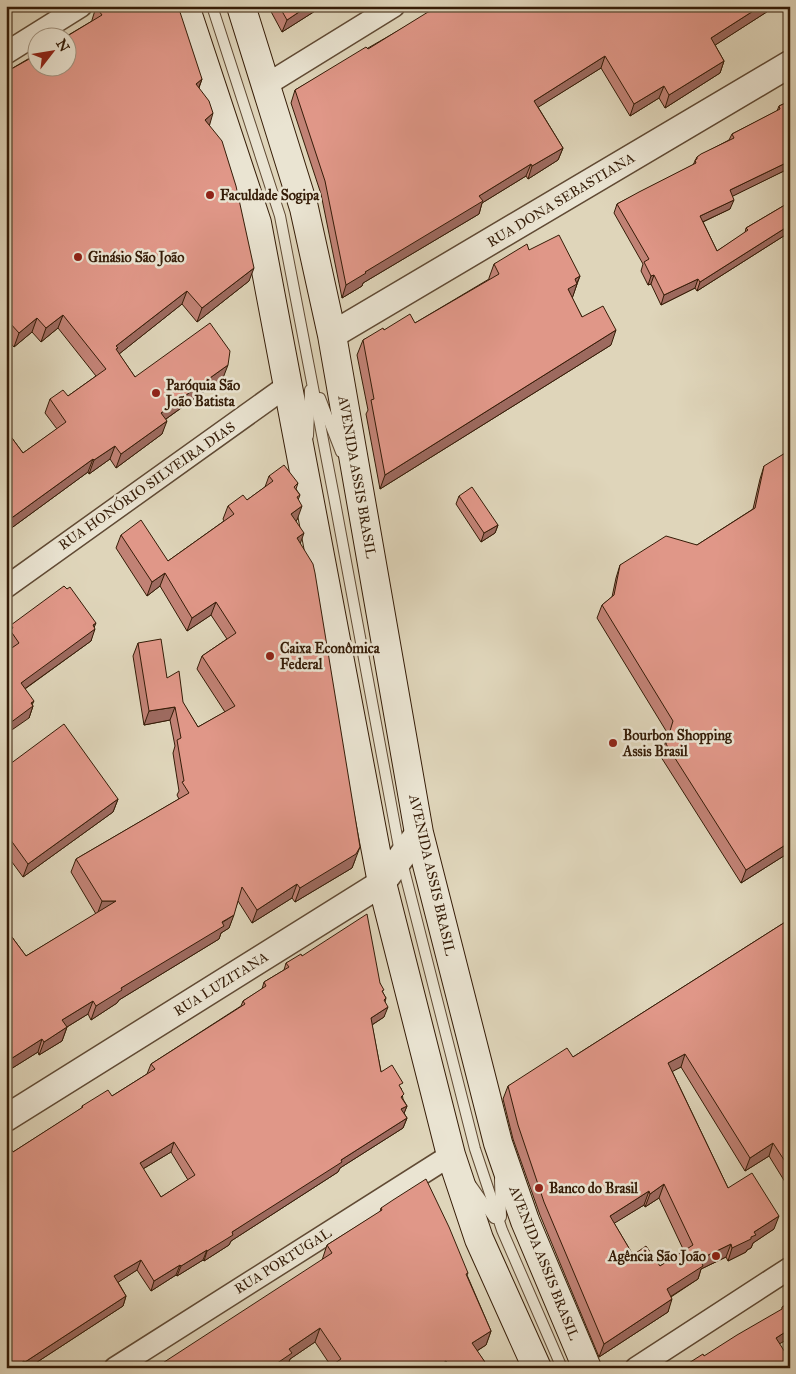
<svg xmlns="http://www.w3.org/2000/svg" width="796" height="1374" font-family="'IM FELL Great Primer',serif">
	<rect width="100%" height="100%" fill="#dfd5ba"/>
	<filter id="stains"><feTurbulence type="fractalNoise" baseFrequency=".004" numOctaves="4"/><feColorMatrix values="0 0 0 0 .2 0 0 0 0 .09 0 0 0 0 .02 0 0 0 .5 -.17"/></filter>
	<radialGradient id="worn" r=".72"><stop offset=".6" stop-color="#630" stop-opacity="0"/><stop offset="1" stop-color="#630" stop-opacity=".3"/></radialGradient>
	<g fill="none" stroke-linecap="round" stroke-linejoin="round">
		<g stroke="#604a34" stroke-width="12">
			<g id="service">
				<path d="M212 6 280 216 334 497 401 858 475 1149 502 1230 562 1368"/>
				<path d="M320 398 341 452"/>
				<path d="M308 436 310 390"/>
				<path d="M500 1179 501 1217"/>
				<path d="M471 1185 494 1218"/>
			</g>
		</g>
		<g stroke="#604a34" stroke-width="24">
			<g id="minor">
				<path d="M6 53 81 6"/>
				<path d="M266 85 394 6"/>
				<path d="M6 587 287 386"/>
				<path d="M115 1368 451 1155"/>
				<path d="M636 1368 790 1268"/>
			</g>
		</g>
		<g stroke="#604a34" stroke-width="29">
			<g id="tertiary">
				<path d="M332 335 790 64"/>
				<path d="M6 1118 382 883 419 833"/>
			</g>
		</g>
		<g stroke="#351c07" stroke-width="30">
			<g id="secondary">
				<path d="M185 6 257 223 382 883 451 1155 479 1239 537 1368"/>
				<path d="M241 6 304 208 332 335 419 833 498 1143 525 1221 587 1368"/>
			</g>
		</g>
		<use href="#service" stroke="#eae4d2" stroke-width="10"/>
		<use href="#minor" stroke="#eae4d2" stroke-width="21"/>
		<use href="#tertiary" stroke="#eae4d2" stroke-width="26"/>
		<use href="#secondary" stroke="#eae4d2" stroke-width="28"/>
	</g>
	<g fill="#c18275" stroke="#351c07" fill-rule="evenodd">
		<path d="M268 6H323L282 32Z"/>
		<path d="M441 6H776L715 45 724 61 720 73 665 108 659 98 630 116 601 68 538 107 563 148 558 160 528 179 526 176 482 203 479 214 363 283 362 286 342 298 321 194 291 103 295 90Z"/>
		<path d="M785 6H790V16Z"/>
		<path d="M96 7 202 79 199 88 209 125 249 281 197 322 182 304 119 354 135 377 223 378 166 419 162 434 116 468 110 459 89 474 88 472 6 532V430L23 453 57 429 45 413 50 399 68 396 96 376 58 328 41 342 32 332 14 347 6 338V72L92 21V20Z"/>
		<path d="M790 101V168L732 196 730 209 703 222 717 251 745 233 746 228 790 202V232L697 291 695 288 661 305 651 284 648 285 641 271 643 264 614 213 617 204 693 165 697 157 729 140 732 134 777 111 779 106Z"/>
		<path d="M529 250 580 276 572 298 582 317 611 345 380 489 366 414 368 410 357 355 363 340 384 330 415 323 489 279V278L494 264Z"/>
		<path d="M764 466 790 852 741 883 661 757 668 734 597 618 602 605 612 597 616 578 620 565 697 545 753 509 760 479Z"/>
		<path d="M269 476 298 483 296 489 300 495 298 500 297 520 296 521 355 860 352 868 295 902 292 898 252 923 238 901 229 928 221 933 219 939 119 1000 117 1003 91 1020 88 1014 67 1027 62 1041 39 1055 38 1052 6 1072V929L26 956 96 914 71 872 76 859 179 799 177 795 179 791 173 753 175 746 170 720 144 725 133 656 138 643 167 678 198 727 225 712 197 669 202 656 227 639 211 615 187 631 160 586 147 596 116 548 121 535 168 561 224 521 223 519 228 506 247 500 265 487Z"/>
		<path d="M459 496 498 525 495 533 481 542 456 504Z"/>
		<path d="M11 625 94 627 91 641 25 689 33 706 29 718 11 649 6 643 7 638 6 637Z"/>
		<path d="M6 767 118 799 113 812 23 877 6 854Z"/>
		<path d="M790 919V1190L769 1156 745 1171 681 1067 672 1071 728 1188 774 1229 753 1243 751 1248 747 1250 746 1252 728 1261 726 1257 701 1269 698 1279 671 1297 668 1312 599 1357 540 1215 513 1139 503 1099 508 1086 573 1057ZM659 1198 684 1251 660 1266 633 1255 614 1223 644 1205 645 1207Z"/>
		<path d="M302 956 380 983 383 993 386 998 385 1002 384 1017 372 1025 381 1072 401 1088 403 1099 407 1106 404 1113 407 1118 403 1128 340 1168 338 1172 231 1241 229 1245 204 1261 203 1260 177 1276 176 1275 151 1291 137 1270 118 1282 126 1296 123 1306 28 1368H6L13 1152 82 1108V1106L112 1096 147 1074 151 1064 241 1006 243 1001 262 989 264 982 284 970 286 963ZM171 1152 188 1180 161 1197 143 1169Z"/>
		<path d="M381 1208 468 1273 467 1275 491 1331 486 1345 477 1351 489 1368H328L331 1366 315 1342 290 1359 287 1367 327 1245 380 1212Z"/>
	</g>
	<g fill="#9d6a5f" stroke="#351c07">
		<path d="M308 6H323L282 32 287 20Z"/>
		<path d="M761 6H776L706 51 711 38Z"/>
		<path d="M605 56 601 68 529 113 534 101Z"/>
		<path d="M724 61 720 73 665 108 669 95Z"/>
		<path d="M202 79 197 92 196 84Z"/>
		<path d="M664 86 659 98 630 116 634 104Z"/>
		<path d="M213 113 209 127 205 120Z"/>
		<path d="M563 148 558 160 528 179 532 166Z"/>
		<path d="M790 161V168L727 199 730 190Z"/>
		<path d="M531 164 526 176 482 203 479 214 363 283 362 286 342 298 346 285 365 272 479 196Z"/>
		<path d="M734 200 730 209 696 225 700 216Z"/>
		<path d="M790 225V232L697 291 700 282Z"/>
		<path d="M254 268 249 281 197 322 202 308Z"/>
		<path d="M654 275 651 284 648 285 651 276Z"/>
		<path d="M580 276 576 285 577 284 572 299 568 289 575 279Z"/>
		<path d="M698 279 695 288 661 305 664 295Z"/>
		<path d="M187 291 182 304 114 358 116 346Z"/>
		<path d="M63 315 58 328 41 342 46 328Z"/>
		<path d="M37 318 32 332 14 347 19 333Z"/>
		<path d="M616 330 611 345 380 489 385 475Z"/>
		<path d="M228 365 223 378 156 426 161 413Z"/>
		<path d="M167 421 162 434 116 468 121 454Z"/>
		<path d="M115 446 110 459 89 474 94 460Z"/>
		<path d="M93 459 88 472 6 532V522Z"/>
		<path d="M302 506 297 520 286 527 291 514Z"/>
		<path d="M498 525 495 533 481 542 484 533Z"/>
		<path d="M304 533 299 547 297 538Z"/>
		<path d="M165 573 160 586 147 596 152 582Z"/>
		<path d="M216 602 211 615 187 631 192 618Z"/>
		<path d="M96 623 93 630 95 629 91 641 16 695 21 683Z"/>
		<path d="M34 701 31 707 33 706 29 718 6 734V726Z"/>
		<path d="M175 707 170 720 144 725 149 711Z"/>
		<path d="M118 799 113 812 23 877 28 864Z"/>
		<path d="M10 839 6 851V842Z"/>
		<path d="M790 842V852L741 883 746 870Z"/>
		<path d="M360 847 352 868 295 902 300 888Z"/>
		<path d="M297 884 292 898 252 923 257 910Z"/>
		<path d="M102 901H116L97 915Z"/>
		<path d="M234 915 229 928 221 933 219 939 119 1000 117 1003 91 1020 96 1006 121 988Z"/>
		<path d="M93 1001 88 1014 57 1033 62 1020Z"/>
		<path d="M388 1007 384 1017 367 1028 371 1018Z"/>
		<path d="M67 1027 62 1041 39 1055 44 1042Z"/>
		<path d="M42 1039 38 1052 6 1072V1062Z"/>
		<path d="M685 1054 681 1067 664 1076 668 1063Z"/>
		<path d="M407 1106 403 1116 401 1109Z"/>
		<path d="M407 1118 403 1128 340 1168 338 1172 231 1241 229 1245 204 1261 207 1251 232 1232 341 1160Z"/>
		<path d="M174 1142 171 1152 136 1173 140 1163Z"/>
		<path d="M773 1143 769 1156 745 1171 750 1158Z"/>
		<path d="M664 1184 659 1198 645 1207 650 1194Z"/>
		<path d="M649 1191 644 1205 605 1229 610 1216Z"/>
		<path d="M779 1216 774 1229 753 1243 751 1248 747 1250 746 1252 728 1261 732 1248 754 1232Z"/>
		<path d="M731 1244 726 1257 701 1269 698 1279 662 1302 667 1289 700 1259Z"/>
		<path d="M207 1250 203 1260 177 1276 181 1266Z"/>
		<path d="M141 1260 137 1270 111 1287 114 1276Z"/>
		<path d="M180 1265 176 1275 151 1291 154 1281Z"/>
		<path d="M126 1296 123 1306 28 1368H23L25 1362Z"/>
		<path d="M672 1299 668 1312 599 1357 604 1344Z"/>
		<path d="M320 1328 315 1342 290 1359 287 1367 269 1368 289 1349Z"/>
		<path d="M790 1329V1338L772 1348 776 1338Z"/>
		<path d="M491 1331 486 1345 467 1357 472 1343Z"/>
		<path d="M24 1361 22 1368H13Z"/>
		<path d="M446 1361 444 1368H436Z"/>
	</g>
	<g fill="#e09788" stroke="#351c07" fill-rule="evenodd">
		<path d="M97 6H178L202 79 196 84 209 101 213 113 205 120 222 141 236 186 254 268 202 308 187 291 116 346 118 348 116 349 135 377 210 323 230 351 228 365 161 413 167 421 121 454 115 446 94 460 93 459 6 522V430L23 453 66 422 50 399 63 390 68 396 106 369 63 315 46 328 37 318 19 333 9 322 6 324V72L38 54V68H68V38H64L102 15 96 7Z"/>
		<path d="M279 6H308L287 20Z"/>
		<path d="M441 6H761L711 38 724 61 669 95 664 86 634 104 605 56 534 101 563 148 532 166 531 164 479 196 483 201 365 272 366 273 346 285 325 181 295 90 366 47 368 49 428 12 433 11Z"/>
		<path d="M790 101V161L730 190 734 200 700 216 717 251 748 230 746 228 790 202V225L700 282 698 279 664 295 654 275 651 276 644 262 649 259 617 204 639 192 696 163 695 160 697 159V157L701 154 734 138 732 134 780 109 779 106Z"/>
		<path d="M559 235 580 276 575 279 577 284 568 289 582 317 603 306 616 330 385 475 371 400 374 399 363 340 383 328 384 330 410 314 415 323 499 274 494 264 527 244 529 250Z"/>
		<path d="M790 450V842L746 870 666 744 673 721 602 605 614 595 620 565 666 536 697 545 755 508 764 466Z"/>
		<path d="M284 465 298 483 294 487 300 495 297 497 302 506 291 514 304 533 297 538 313 564 315 573 360 847 356 854 300 888 297 884 257 910 242 887 234 915 222 922 224 926 121 988 122 990 96 1006 93 1001 62 1020 67 1027 44 1042 42 1039 6 1062V929L26 956 116 901H102L76 859 189 793 182 782 184 781 177 740 181 738 175 707 149 711 138 643 161 639 167 678 179 671 183 702 198 727 235 706 202 656 236 633 216 602 192 618 165 573 152 582 121 535 141 520 168 561 234 514 228 506 243 495 247 500 273 481 269 476Z"/>
		<path d="M472 487 498 525 484 533 459 496Z"/>
		<path d="M64 586 67 589 70 587 96 623 93 625 95 629 21 683 34 701 31 703 33 706 6 726V652L19 643 10 630 13 628 11 625Z"/>
		<path d="M64 724 118 799 28 864 10 839 6 842V773L8 772 6 770V767Z"/>
		<path d="M367 914 380 983 384 990 382 991 386 998 384 1000 388 1007 371 1018 381 1072 392 1065 403 1083 399 1085 404 1094 401 1097 407 1106 401 1109 407 1118 341 1160 342 1162 232 1232 233 1235 207 1251V1250L181 1266 180 1265 154 1281 141 1260 114 1276 126 1296 25 1362 24 1361 13 1368H6V1154L12 1150 13 1152 83 1107 82 1106 108 1090 112 1096 155 1069 151 1064 245 1004 243 1001 266 986 264 982 289 967 286 963 301 954 302 956ZM174 1142 195 1175 161 1197 140 1163Z"/>
		<path d="M790 919V1169L773 1143 750 1158 685 1054 668 1063 728 1188 752 1173 779 1216 754 1232 756 1235 751 1237V1239L732 1248 731 1244 700 1259 703 1266 667 1289 672 1299 604 1344 544 1202 518 1125 508 1086 567 1048 573 1057ZM664 1184 693 1245 660 1266 646 1246 633 1255 610 1216 649 1191 650 1194Z"/>
		<path d="M426 1179 449 1227 468 1273 466 1274 491 1331 472 1343 489 1368H451L446 1361 436 1368H328L341 1359 320 1328 289 1349 292 1353 270 1368H155L332 1253 327 1245 382 1210 381 1208 393 1200Z"/>
		<path d="M790 1302V1329L776 1338 790 1360V1368H681L703 1354 704 1356 737 1335 782 1309V1307Z"/>
	</g>
	<g fill="#8f2418" stroke="#eae4d2" stroke-width="2">
		<circle cx="210" cy="195" r="5"/>
		<circle cx="78" cy="257" r="5"/>
		<circle cx="156" cy="393" r="5"/>
		<circle cx="270" cy="656" r="5"/>
		<circle cx="613" cy="743" r="5"/>
		<circle cx="539" cy="1188" r="5"/>
		<circle cx="716" cy="1256" r="5"/>
	</g>
	<g text-anchor="middle" dominant-baseline="central" stroke-width="5" stroke-linejoin="round" paint-order="stroke">
		<g font-size="14" font-weight="bold" fill="#351c07" stroke="#eae4d2" text-anchor="start">
			<text x="220" y="195">Faculdade Sogipa</text>
			<text x="88" y="257">Ginásio São João</text>
			<text x="166" y="385">Paróquia São<tspan x="166" dy="16">João Batista</tspan></text>
			<text x="280" y="648">Caixa Econômica<tspan x="280" dy="16">Federal</tspan></text>
			<text x="623" y="735">Bourbon Shopping<tspan x="623" dy="16">Assis Brasil</tspan></text>
			<text x="549" y="1188">Banco do Brasil</text>
			<text x="706" y="1256" text-anchor="end">Agência São João</text>
		</g>
		<g font-size="14" fill="#351c07" stroke="#eae4d2">
			<text transform="translate(561 200) rotate(-31)">RUA DONA SEBASTIANA</text>
			<text transform="translate(357 477) rotate(80)">AVENIDA ASSIS BRASIL</text>
			<text transform="translate(147 486) rotate(-35)">RUA HONÓRIO SILVEIRA DIAS</text>
			<text transform="translate(432 875) rotate(77)">AVENIDA ASSIS BRASIL</text>
			<text transform="translate(221 984) rotate(-32)">RUA LUZITANA</text>
			<text transform="translate(283 1261) rotate(-32)">RUA PORTUGAL</text>
			<text transform="translate(544 1263) rotate(68)">AVENIDA ASSIS BRASIL</text>
		</g>
	</g>
	<rect width="796" height="1374" fill="none" stroke="#dfd5ba" stroke-width="25"/>
	<rect x="8" y="8" width="781" height="1359" fill="none" stroke="#351c07" stroke-width="2.5"/>
	<rect x="12" y="12" width="771" height="1349" fill="none" stroke="#351c07"/>
	<g transform="translate(52 52) rotate(59)"><circle r="24" fill="#eae4d2" stroke="#a29481"/>
	<path d="M0-4L9 19L0 12L-9 19Z" fill="#8f2418"/>
	<text y="-8" font-size="14" font-weight="bold" text-anchor="middle" fill="#351c07">N</text>
	</g>
	<rect width="100%" height="100%" filter="url(#stains)"/>
	<rect width="100%" height="100%" fill="url(#worn)"/>
</svg>
